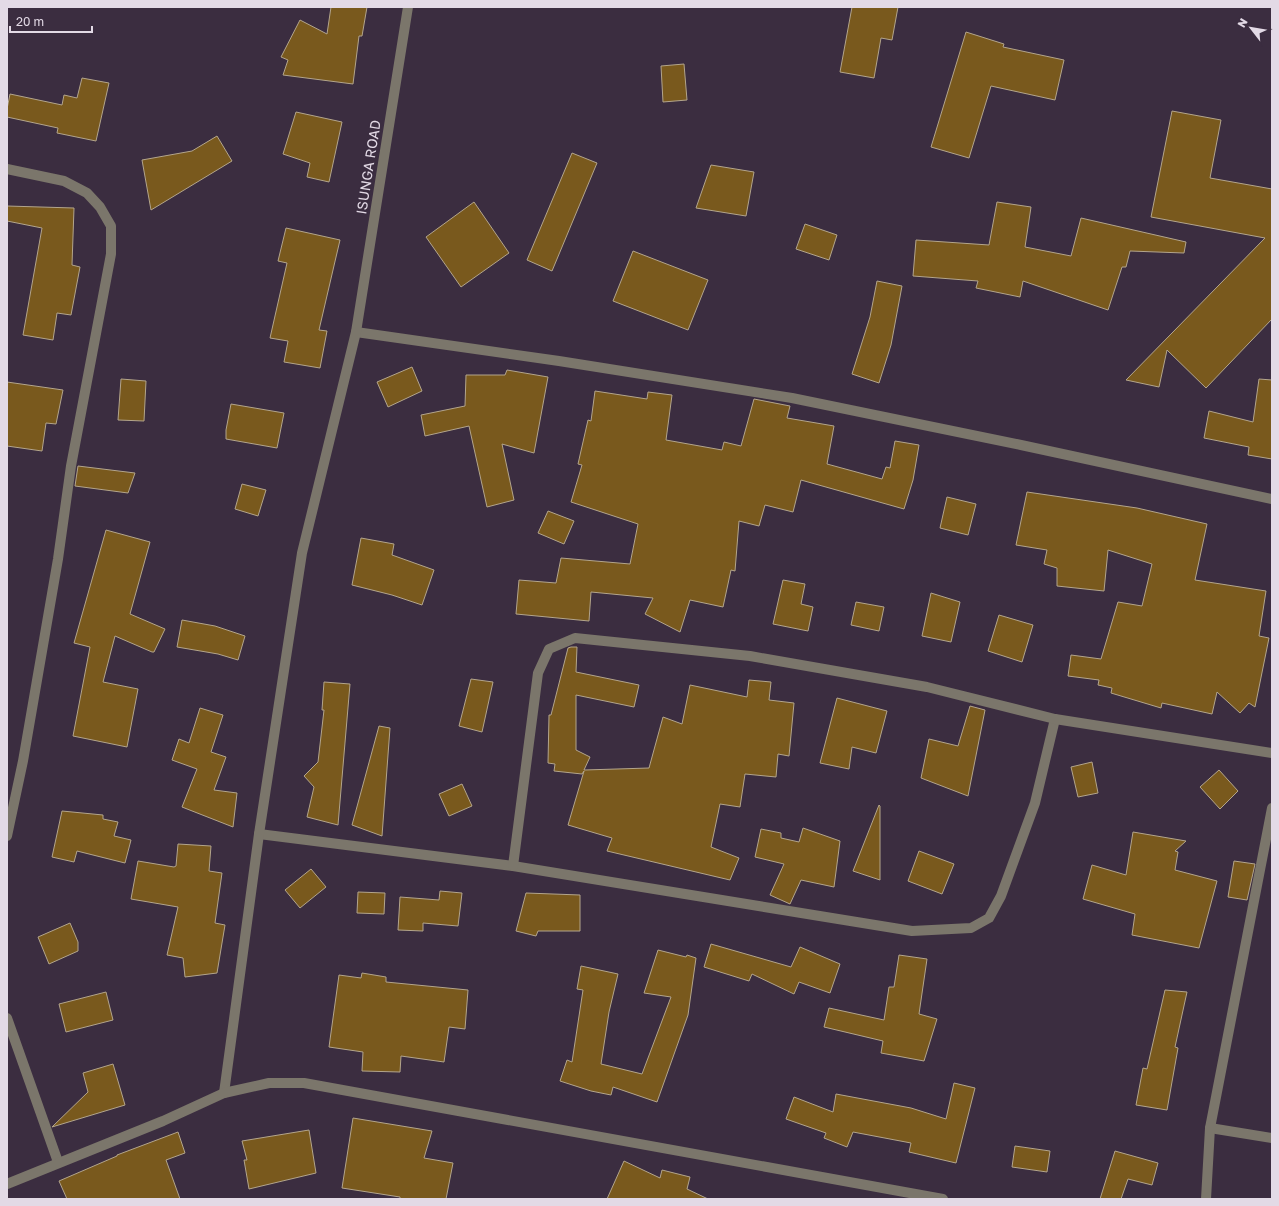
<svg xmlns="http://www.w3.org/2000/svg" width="1279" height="1206" font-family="'Golos Text',sans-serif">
	<rect width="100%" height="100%" fill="#3b2d40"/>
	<g fill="#79591d" stroke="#b3a58c">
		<path d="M331 7H367L362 36H359L353 84 283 75 288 60 281 57 300 20 327 34Z"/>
		<path d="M852 7H898L892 40 881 38 874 78 840 72Z"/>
		<path d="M966 32 1004 44 1003 47 1064 60 1055 100 991 86 969 158 931 147Z"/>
		<path d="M684 64 687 100 663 102 661 66Z"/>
		<path d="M82 78 109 83 96 141 57 133 58 128 7 117V109L10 94 62 105 64 95 77 98Z"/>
		<path d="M1172 111 1221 120 1210 178 1272 189V319L1206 388 1167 350 1159 387 1126 380 1265 238 1151 217Z"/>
		<path d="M296 112 342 122 329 182 307 177 310 163 283 154Z"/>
		<path d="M217 136 232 161 151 210 142 160 192 151Z"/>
		<path d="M572 153 597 163 552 271 527 260Z"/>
		<path d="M711 165 754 172 746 216 696 208Z"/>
		<path d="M474 202 509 253 461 287 426 237Z"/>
		<path d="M997 202 1031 207 1025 247 1071 256 1081 218 1186 242 1184 253 1130 251 1126 267H1122L1108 310 1023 281 1020 297 976 288 978 281 913 276 916 240 989 245Z"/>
		<path d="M7 206 74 208 72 265 80 267 71 315 57 313 53 340 23 335 42 228 7 221Z"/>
		<path d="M805 224 837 235 829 260 796 249Z"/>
		<path d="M286 228 340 240 319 330 327 331 320 368 284 362 288 341 270 338 287 263 278 261Z"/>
		<path d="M633 251 708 280 688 330 613 301Z"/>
		<path d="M877 281 902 286 891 345 879 383 852 374 870 317Z"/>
		<path d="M412 367 422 391 388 407 377 382Z"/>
		<path d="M507 370 548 377 534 453 502 444 514 500 487 507 469 426 425 436 421 415 465 406 466 375H505Z"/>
		<path d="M121 379 146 381 144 421 118 420Z"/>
		<path d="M1259 379 1272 380V459L1248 455 1249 447 1204 438 1209 411 1253 422Z"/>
		<path d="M7 382 63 390 56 424 46 423 42 451 7 446Z"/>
		<path d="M595 391 647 399 648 392 672 395 666 440 722 450 724 442 741 446 754 399 790 406 787 418 834 426 827 464 882 479 886 467 890 468 895 441 919 445 913 480 904 509 801 480 793 512 765 505 759 526 739 521 735 571 731 570 723 607 690 600 680 632 645 614 653 598 591 592 589 621 516 614 519 580 556 583 561 558 630 564 638 524 571 502 582 465 578 464 588 420 591 421Z"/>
		<path d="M231 404 284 413 277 448 226 439V430Z"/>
		<path d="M78 466 135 473 128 493 75 486Z"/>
		<path d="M242 484 266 490 258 516 235 509Z"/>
		<path d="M1027 492 1137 508 1207 524 1195 580 1266 591 1259 636 1269 638 1255 707 1249 703 1240 713 1217 692 1212 714 1162 703 1161 708 1111 693 1112 688 1098 685 1099 680 1068 676 1071 655 1101 659 1118 602 1142 606 1152 564 1108 550 1104 591 1057 586V568L1044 564 1047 550 1016 545Z"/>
		<path d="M947 497 976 504 968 535 940 528Z"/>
		<path d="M548 511 574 521 564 544 538 533Z"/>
		<path d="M106 530 150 542 130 614 165 629 154 652H152L115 636 103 682 138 689 127 747 73 736 90 647 74 643Z"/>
		<path d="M361 538 394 544 392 555 434 570 422 605 392 595 352 585Z"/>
		<path d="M783 580 805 584 801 604 813 607 808 631 773 624Z"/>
		<path d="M931 593 960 602 951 642 922 636Z"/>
		<path d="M856 602 884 607 879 631 851 625Z"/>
		<path d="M999 615 1033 625 1022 662 988 651Z"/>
		<path d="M182 620 215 626 245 636 238 660 218 654 177 647Z"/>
		<path d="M571 647H577L576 672 639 685 634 707 576 695V750L590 757 584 770 649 768 663 717 682 724 690 685 747 697 749 680 771 682 769 700 794 703 789 756 778 754 776 777 745 774 740 807 720 804 711 847 739 858 730 880 607 851 612 838 568 825 584 771 582 774 554 771 555 764 548 763 549 715H551L568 648Z"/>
		<path d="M471 679 493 682 482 732 459 726Z"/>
		<path d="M324 682 350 684 338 825 307 817 314 787 304 776 318 762 324 710H322Z"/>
		<path d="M837 698 887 711 876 753 852 747 849 769 820 763Z"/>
		<path d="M970 706 985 710 968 796 921 778 929 739 958 746Z"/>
		<path d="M200 708 223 715 211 752 226 757 214 790 237 793 233 827 182 807 197 769 172 760 179 739 189 743Z"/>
		<path d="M379 726 390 728 382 836 352 825Z"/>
		<path d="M1092 762 1098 793 1078 797 1071 767Z"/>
		<path d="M1219 770 1238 791 1220 809 1200 787Z"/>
		<path d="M462 784 472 806 449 816 439 794Z"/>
		<path d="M879 805 880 806V880L853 871Z"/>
		<path d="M62 811 103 815V819L118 822 114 836 131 840 125 863 77 851 74 862 52 857Z"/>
		<path d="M803 828 840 841 834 887 801 880 790 904 770 895 784 864 755 857 761 829 781 833V838L799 842Z"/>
		<path d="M1133 832 1186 841 1175 851 1178 852 1175 870 1217 881 1199 948 1132 935 1135 914 1083 899 1092 865 1126 875Z"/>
		<path d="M178 844 211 846 209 871 222 873 215 923 225 925 217 973 185 977 183 958 167 955 178 907 131 899 138 861 174 867 176 866Z"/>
		<path d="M919 851 954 864 942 894 908 881Z"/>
		<path d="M1234 861 1255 864 1247 900 1228 897Z"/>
		<path d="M311 869 326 887 300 908 285 890Z"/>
		<path d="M440 891 462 893 458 926 423 923V931L398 930 400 897 439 900Z"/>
		<path d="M358 892 385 893 384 914 357 913Z"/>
		<path d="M526 893 580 895V931H538L536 936 516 931Z"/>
		<path d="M70 923 78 942V951L49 964 38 937Z"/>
		<path d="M711 944 791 967 800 947 840 964 830 993 799 982 794 994 752 974 749 981 704 967Z"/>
		<path d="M658 950 686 957 687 955 696 958 688 1015 657 1102 613 1087 611 1095 591 1091 560 1081 567 1060 572 1062 583 990 577 989 581 966 618 974 609 1012 601 1064 642 1074 671 997 644 993Z"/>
		<path d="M899 955 927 959 919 1014 937 1019 924 1061 881 1053 883 1041 824 1027 829 1008 884 1020 889 987H894Z"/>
		<path d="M362 973 386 977V982L468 990 465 1029 449 1027 444 1062 401 1056 400 1072 362 1071 363 1052 329 1047 339 975 361 978Z"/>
		<path d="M1165 990 1187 992 1175 1047 1178 1048 1167 1110 1136 1105 1143 1068 1147 1069Z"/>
		<path d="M106 992 113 1020 66 1032 59 1004Z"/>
		<path d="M113 1064 125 1105 52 1127 88 1092 83 1073Z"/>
		<path d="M954 1083 975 1088 956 1163 909 1152 911 1143 853 1132 847 1147 824 1138 826 1133 786 1119 794 1097 833 1112 836 1094 911 1108 946 1119Z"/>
		<path d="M353 1118 432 1131 424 1158 453 1163 446 1199H400V1197L342 1188Z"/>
		<path d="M309 1130 316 1173 249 1189 244 1160H247L242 1141Z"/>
		<path d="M178 1132 185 1153 166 1160 180 1199H67L59 1181 117 1156V1155Z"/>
		<path d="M1015 1146 1050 1151 1047 1172 1012 1167Z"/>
		<path d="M1115 1151 1158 1163 1152 1185 1128 1179 1121 1199H1100Z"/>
		<path d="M624 1161 660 1178 662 1170 690 1177 687 1189 708 1199H607Z"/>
	</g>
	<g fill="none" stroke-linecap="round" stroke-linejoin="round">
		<g stroke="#7b766b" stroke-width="10">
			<path d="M7 169 64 181 87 193 100 207 111 226V254L71 466 58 559 23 761 7 836"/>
			<path d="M356 332 559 361 792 398 1021 445 1272 499"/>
			<path d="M259 834 513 866 912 931 971 928 989 918 1001 896 1035 803 1055 719"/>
			<path d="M513 866 538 673 549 649 575 638 750 656 927 687 1055 719 1272 753"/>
			<path d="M7 1018 58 1162"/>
			<path d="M224 1093 259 834 302 553 356 332 408 7"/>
			<path d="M1210 1128 1272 1138"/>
			<path d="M7 1184 163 1121 224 1093 269 1083H304L943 1199"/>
			<path d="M1206 1199 1210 1128 1272 808"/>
		</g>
	</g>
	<g text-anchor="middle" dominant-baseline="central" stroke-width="3" stroke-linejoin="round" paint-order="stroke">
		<g font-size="14" fill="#e3dae6" stroke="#3b2d40">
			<text transform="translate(368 167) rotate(-81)">ISUNGA ROAD</text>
		</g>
	</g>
	<rect width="1279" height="1206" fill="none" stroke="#e3dae6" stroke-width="16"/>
	<g transform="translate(1251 28) rotate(301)" stroke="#3b2d40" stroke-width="3" paint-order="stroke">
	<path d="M0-3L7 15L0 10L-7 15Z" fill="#e3dae6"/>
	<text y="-6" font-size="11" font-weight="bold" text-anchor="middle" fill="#e3dae6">N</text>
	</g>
	<path d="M10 26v6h82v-6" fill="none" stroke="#e3dae6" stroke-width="2"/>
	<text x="16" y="26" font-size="12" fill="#e3dae6" stroke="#3b2d40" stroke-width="3" paint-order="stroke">20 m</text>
</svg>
